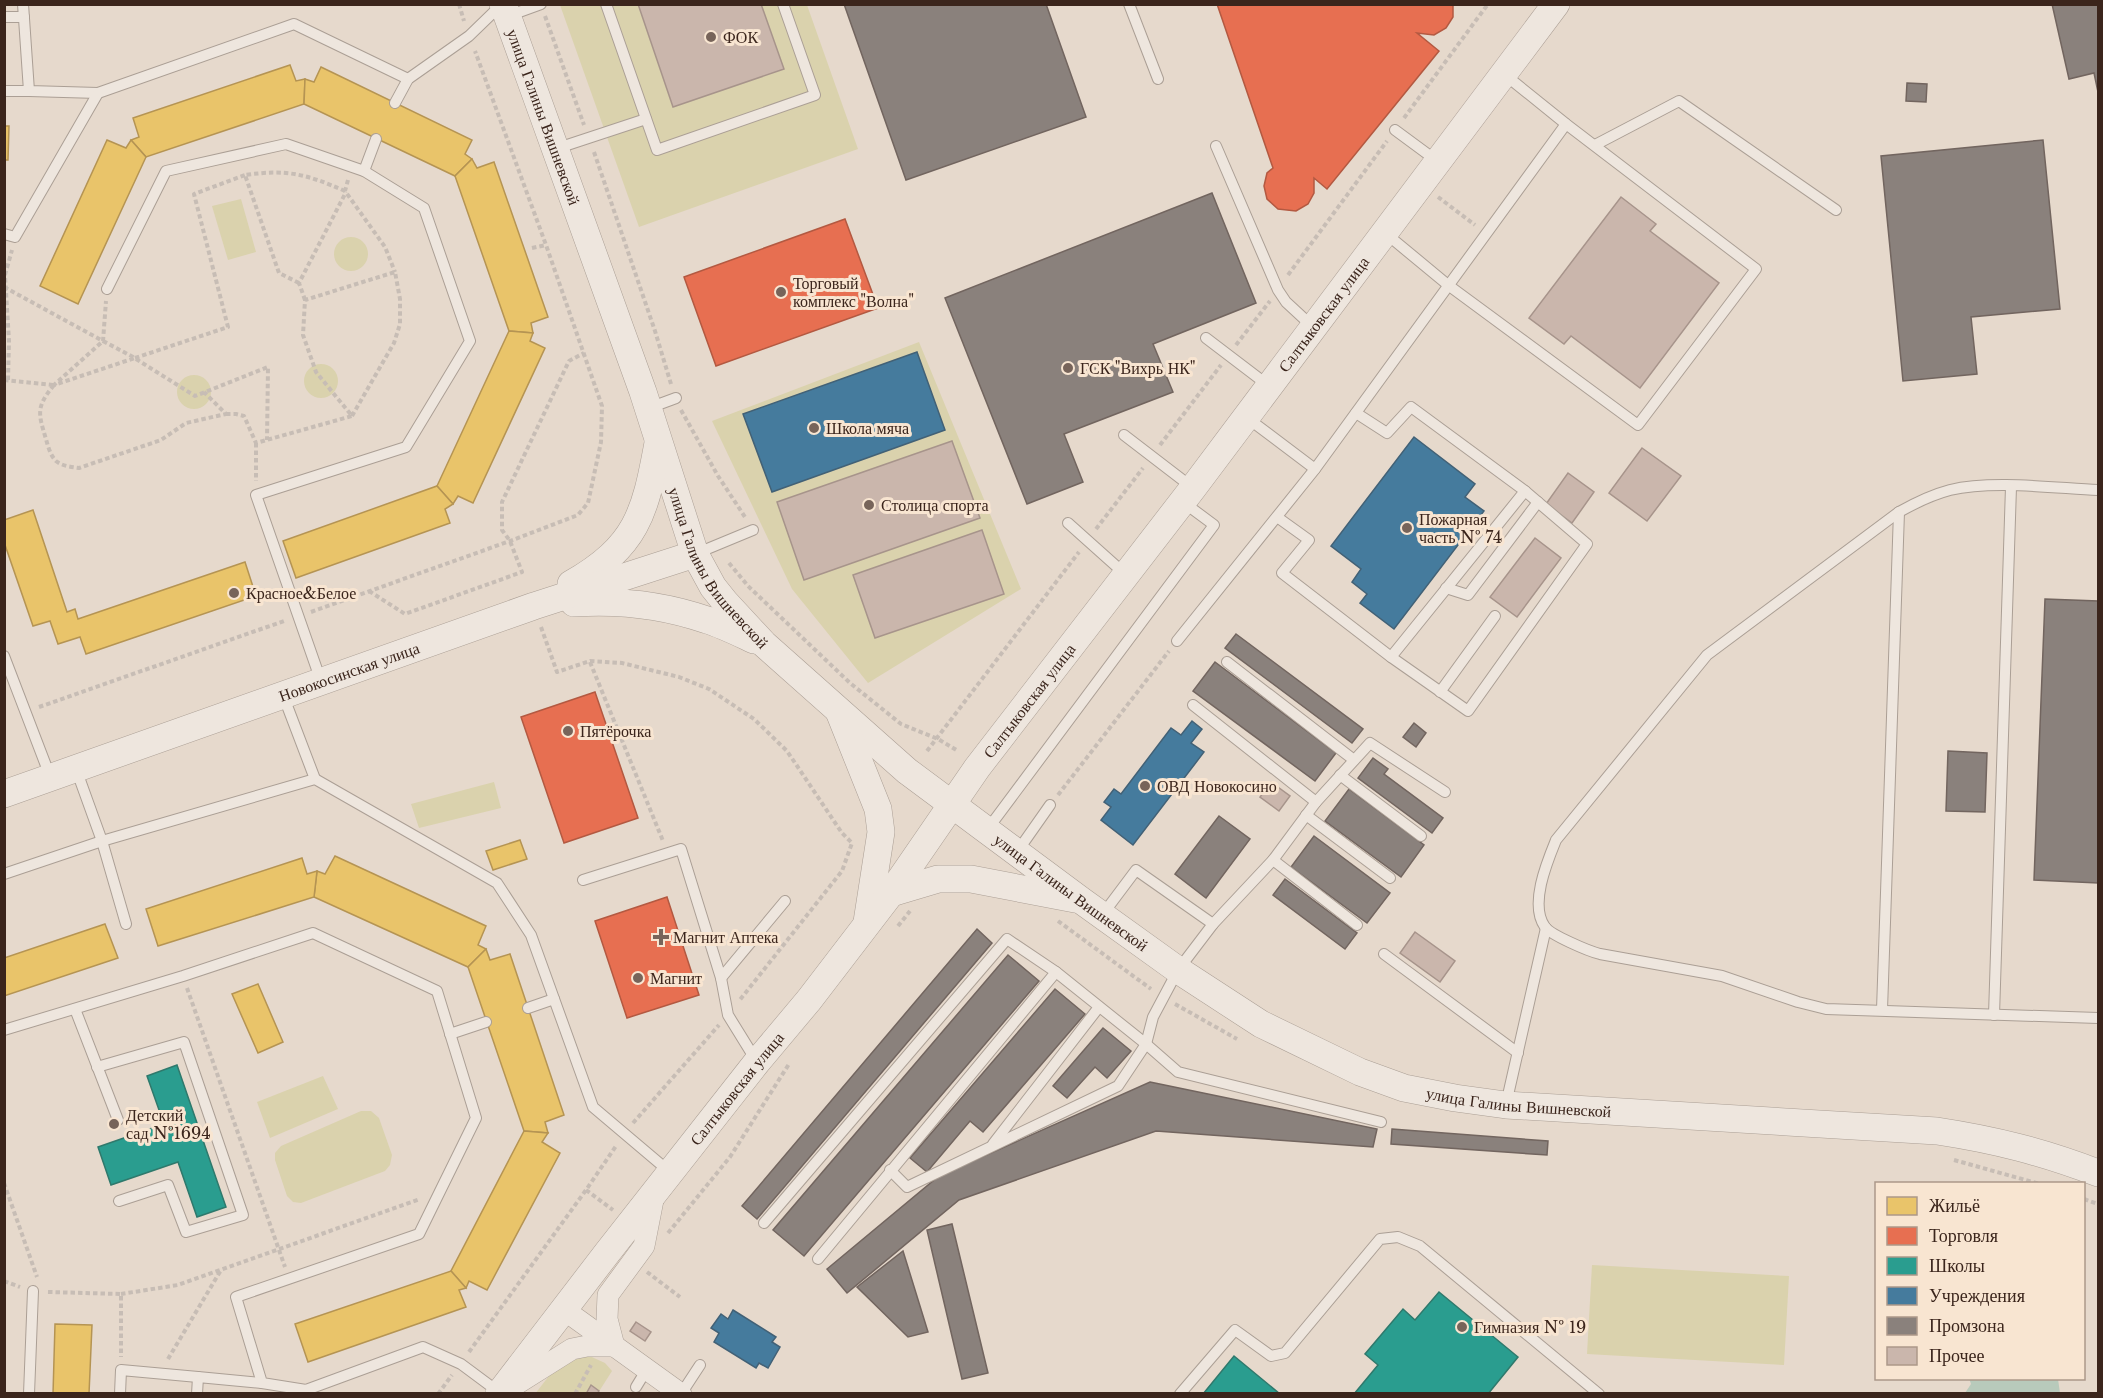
<svg xmlns="http://www.w3.org/2000/svg" width="2103" height="1398" font-family="'Libre Baskerville',serif">
	<rect width="100%" height="100%" fill="#e6d9cc"/>
	<g fill="#dad2ad">
		<path d="M560 5H807L858 149 639 227Z"/>
		<path d="M241 199 256 252 228 260 212 206Z"/>
		<circle cx="351" cy="254" r="17"/>
		<path d="M919 342 1021 589 868 683 792 589 712 421Z"/>
		<circle cx="321" cy="381" r="17"/>
		<circle cx="194" cy="392" r="17"/>
		<path d="M494 782 501 808 419 828 411 804Z"/>
		<path d="M323 1076 338 1109 270 1138 257 1102Z"/>
		<path d="M361 1111H371L379 1118 392 1155 390 1165 385 1171 301 1203 293 1202 287 1196 275 1160V1153L281 1146Z"/>
		<path d="M1592 1265 1789 1276 1784 1365 1587 1354Z"/>
		<path d="M583 1353 605 1363 612 1371 598 1393 535 1394 559 1363Z"/>
	</g>
	<path fill="#b8cabb" d="M1969 1378 2058 1379 2060 1393H1965L1971 1384Z"/>
	<g fill="#e9c46a" stroke="#b59453" stroke-width="1.5">
		<path d="M290 65 296 81 305 79 304 104 146 157 131 140 139 137 133 118Z"/>
		<path d="M321 67 472 140 465 154 472 159 455 176 304 104 305 79 314 82Z"/>
		<path d="M4 126H9L8 160H4Z"/>
		<path d="M107 140 126 148 131 140 146 157 78 304 40 286Z"/>
		<path d="M472 159 477 168 494 162 548 317 531 323 533 333 509 331 455 176Z"/>
		<path d="M509 331 533 333 530 341 545 348 473 503 458 496 453 504 437 486Z"/>
		<path d="M437 486 453 504 445 509 450 523 296 578 283 541Z"/>
		<path d="M33 510 67 612 75 609 78 619 245 562 256 596 86 654 80 637 58 644 50 621 33 626 4 542V520Z"/>
		<path d="M520 840 527 859 493 870 486 851Z"/>
		<path d="M335 856 486 926 478 945 486 949 468 967 314 897 317 871 325 874Z"/>
		<path d="M302 858 307 874 317 871 314 897 158 946 146 909Z"/>
		<path d="M105 924 118 958 4 996V958Z"/>
		<path d="M486 949 490 960 510 954 564 1115 545 1122 548 1133 524 1131 468 967Z"/>
		<path d="M258 984 283 1042 258 1053 232 994Z"/>
		<path d="M524 1131 548 1133 542 1142 560 1153 487 1290 469 1281 466 1288 451 1271Z"/>
		<path d="M451 1271 466 1288 459 1290 466 1307 308 1362 295 1324Z"/>
		<path d="M55 1324 92 1325 89 1394H53Z"/>
	</g>
	<g fill="#e76f51" stroke="#b35941" stroke-width="1.5">
		<path d="M1217 4H1453V17L1446 28 1434 35 1417 33 1439 51 1327 189 1314 178V193L1308 204 1296 211 1278 209 1267 199 1264 186 1267 173 1273 168Z"/>
		<path d="M845 219 878 308 716 366 684 277Z"/>
		<path d="M595 692 638 818 564 843 521 717Z"/>
		<path d="M667 897 699 995 627 1018 595 921Z"/>
	</g>
	<g fill="#2a9d8f" stroke="#2f796c" stroke-width="1.5">
		<path d="M177 1065 226 1207 197 1217 178 1162 111 1185 98 1147 164 1124 147 1076Z"/>
		<path d="M1439 1292 1518 1357 1488 1394H1354L1378 1365 1365 1354 1403 1309 1415 1320Z"/>
		<path d="M1234 1356 1280 1394H1203Z"/>
	</g>
	<g fill="#457b9d" stroke="#426176" stroke-width="1.5">
		<path d="M917 352 945 430 772 492 743 414Z"/>
		<path d="M1414 437 1475 484 1465 497 1484 511 1394 629 1360 603 1367 594 1352 582 1361 569 1331 546Z"/>
		<path d="M1192 721 1202 729 1191 743 1204 752 1133 845 1101 820 1111 807 1104 802 1114 789 1121 794 1171 728 1181 735Z"/>
		<path d="M733 1310 776 1337 772 1342 780 1347 768 1368 759 1363 756 1368 714 1342 719 1333 711 1328 721 1314 728 1319Z"/>
	</g>
	<g fill="#8a817c" stroke="#72655f" stroke-width="1.5">
		<path d="M844 4H1046L1086 117 906 180Z"/>
		<path d="M2052 4H2098V92L2094 73 2069 79Z"/>
		<path d="M1907 83 1927 84 1926 102 1906 101Z"/>
		<path d="M2043 140 2060 309 1971 317 1977 374 1903 381 1881 156Z"/>
		<path d="M1212 193 1256 303 1153 344 1173 392 1064 434 1083 482 1027 504 945 298Z"/>
		<path d="M2045 599 2098 601V883L2034 880Z"/>
		<path d="M1236 634 1363 729 1352 743 1225 648Z"/>
		<path d="M1215 662 1336 753 1315 781 1193 691Z"/>
		<path d="M1414 723 1426 733 1416 747 1403 737Z"/>
		<path d="M1948 751 1987 753 1985 812 1946 811Z"/>
		<path d="M1373 758 1388 769 1384 774 1443 818 1432 833 1358 778Z"/>
		<path d="M1349 789 1424 845 1401 877 1325 821Z"/>
		<path d="M1219 816 1250 839 1206 898 1175 874Z"/>
		<path d="M1314 836 1390 893 1367 923 1291 867Z"/>
		<path d="M1285 879 1357 933 1345 949 1273 895Z"/>
		<path d="M977 929 992 943 757 1219 742 1206Z"/>
		<path d="M1008 955 1039 981 804 1256 773 1230Z"/>
		<path d="M1055 989 1085 1014 983 1132 970 1121 927 1172 910 1158Z"/>
		<path d="M1103 1028 1131 1051 1107 1078 1095 1067 1067 1098 1053 1086Z"/>
		<path d="M1150 1082 1377 1129 1373 1147 1156 1131 959 1200 847 1293 827 1269 939 1176Z"/>
		<path d="M1392 1129 1548 1141 1547 1155 1391 1144Z"/>
		<path d="M952 1224 988 1373 962 1379 927 1230Z"/>
		<path d="M903 1251 928 1332 908 1337 857 1287Z"/>
	</g>
	<g fill="#cab6ac" stroke="#a7948b" stroke-width="1.5">
		<path d="M638 4H761L784 69 673 107Z"/>
		<path d="M1621 197 1656 224 1650 231 1719 283 1640 388 1571 336 1564 344 1529 318Z"/>
		<path d="M952 441 980 518 804 580 777 502Z"/>
		<path d="M1642 448 1681 476 1647 521 1609 493Z"/>
		<path d="M1568 473 1594 492 1572 523 1546 504Z"/>
		<path d="M982 530 1004 594 875 638 853 575Z"/>
		<path d="M1535 538 1561 558 1517 617 1490 597Z"/>
		<path d="M1271 782 1290 796 1279 811 1260 797Z"/>
		<path d="M1415 932 1455 961 1440 982 1400 953Z"/>
		<path d="M636 1322 651 1332 645 1341 630 1331Z"/>
		<path d="M591 1385 599 1391 597 1394H586Z"/>
	</g>
	<g fill="none" stroke-linecap="round" stroke-linejoin="round">
		<g stroke="#ab9f95" stroke-width="12">
			<g id="service">
				<path d="M23 4 29 91 98 93 294 24 408 79"/>
				<path d="M606 4 657 150 815 95 783 4"/>
				<path d="M1129 4 1158 79"/>
				<path d="M508 16 541 4"/>
				<path d="M4 17H24"/>
				<path d="M4 91H29"/>
				<path d="M395 103 408 79 469 36 501 5"/>
				<path d="M1395 130 1437 161"/>
				<path d="M1595 145 1679 101 1836 210"/>
				<path d="M1216 146 1278 290 1286 302 1313 327"/>
				<path d="M555 149 646 119"/>
				<path d="M364 171 376 139"/>
				<path d="M1384 232 1448 285 1638 425 1756 269 1566 124 1504 74"/>
				<path d="M4 234 15 237 98 93"/>
				<path d="M107 289 166 171 286 144 364 171 424 208 470 341 406 447 256 495 321 681"/>
				<path d="M1206 338 1269 386"/>
				<path d="M649 408 676 398"/>
				<path d="M1246 417 1315 469"/>
				<path d="M1124 435 1193 488"/>
				<path d="M2098 490C2054 488 1992 480 1950 490 1931 495 1915 503 1899 512L1707 655 1556 840C1547 862 1529 905 1545 927 1551 935 1588 951 1600 954L1722 976 1798 1002 1826 1009 2098 1018"/>
				<path d="M1277 517 1309 540 1282 573 1391 657 1525 491 1411 407 1387 433 1356 413"/>
				<path d="M1068 523 1125 574"/>
				<path d="M695 554 753 530"/>
				<path d="M1446 588 1468 595 1538 502"/>
				<path d="M1177 641 1315 469 1566 124"/>
				<path d="M4 656 50 776"/>
				<path d="M1391 657 1468 711 1587 544 1525 491"/>
				<path d="M1227 662 1354 760"/>
				<path d="M1440 692 1495 616"/>
				<path d="M283 695 315 779"/>
				<path d="M1193 705 1316 802 1273 860 1213 924"/>
				<path d="M76 769 102 841 126 924"/>
				<path d="M1340 775 1421 836"/>
				<path d="M1316 802 1370 743 1445 792"/>
				<path d="M1306 815 1390 878"/>
				<path d="M987 830 1214 525 1183 502"/>
				<path d="M1017 852 1050 805"/>
				<path d="M1273 860 1357 925"/>
				<path d="M4 874 102 841 315 779 497 883 531 935 593 1107 671 1173"/>
				<path d="M583 880 681 849 721 978 728 1015 757 1062"/>
				<path d="M1384 954 1518 1053"/>
				<path d="M721 978 785 901"/>
				<path d="M528 1008 554 999"/>
				<path d="M75 1009 118 1120"/>
				<path d="M1882 1010 1899 512"/>
				<path d="M1994 1015 2011 487"/>
				<path d="M4 1030 183 976 313 933 437 991 476 1118 419 1234 236 1297 262 1383 306 1390 423 1347 461 1364 500 1393"/>
				<path d="M450 1034 486 1022"/>
				<path d="M97 1067 184 1042 243 1215 186 1232 168 1185 119 1201"/>
				<path d="M1506 1104 1546 928"/>
				<path d="M993 1144 1099 1007"/>
				<path d="M890 1170 907 1187 1118 1086 1146 1044 1153 1017 1178 970 1213 924 1136 870 1103 914"/>
				<path d="M764 1223 1007 939 1056 972 1146 1044 1178 1072 1381 1122"/>
				<path d="M818 1259 1056 972"/>
				<path d="M636 1387 647 1369"/>
				<path d="M29 1394 33 1291"/>
				<path d="M120 1394 121 1370 198 1377"/>
				<path d="M197 1394 198 1377 262 1383"/>
				<path d="M681 1394 700 1365"/>
				<path d="M1180 1394 1235 1330 1271 1356 1285 1353 1380 1239 1398 1237 1420 1246 1599 1394"/>
			</g>
		</g>
		<g stroke="#ab9f95" stroke-width="22">
			<g id="minor">
				<path d="M563 1309 681 1394"/>
				<path d="M614 1346 607 1319 608 1295 644 1246 654 1195"/>
				<path d="M507 1390 572 1349 587 1346H614"/>
			</g>
		</g>
		<g stroke="#ab9f95" stroke-width="28">
			<g id="tertiary">
				<path id="s1" d="M503 4 643 392 695 554 713 587 725 602 764 644 907 771 1082 901 1178 970 1261 1024 1360 1072 1404 1088 1455 1098 1506 1105 1937 1131C1996 1140 2043 1152 2098 1173"/>
				<path d="M571 584C637 546 645 514 658 443"/>
				<path d="M574 603C619 600 664 605 707 620 723 625 739 633 754 640"/>
				<path d="M840 714 878 809 881 832 867 922"/>
				<path id="s2" d="M4 794 534 606 695 554"/>
				<path d="M891 893 938 879H971L1075 899"/>
				<path id="s3" d="M499 1394 607 1253 757 1062 809 1000 891 893 977 768 1193 488 1556 4"/>
			</g>
		</g>
		<g stroke="#c7bdb5" stroke-width="4" stroke-dasharray="4.5 3" stroke-linecap="butt">
			<path d="M459 4 464 21"/>
			<path d="M545 16 584 125"/>
			<path d="M1404 118 1488 4"/>
			<path d="M594 152 655 331 671 384"/>
			<path d="M348 180 345 191 385 247 395 272"/>
			<path d="M1438 197 1475 225"/>
			<path d="M532 248 546 245"/>
			<path d="M1288 275 1387 141"/>
			<path d="M299 283 279 273 245 175C287 169 306 174 345 191"/>
			<path d="M4 287 103 341 106 301"/>
			<path d="M305 300 299 283 346 192"/>
			<path d="M103 341 135 358 54 385Z"/>
			<path d="M1236 345 1270 301"/>
			<path d="M135 358 228 327 194 194 245 175"/>
			<path d="M136 359 195 396 268 367 267 440"/>
			<path d="M4 380 53 385"/>
			<path d="M8 380 9 341 5 275 12 250"/>
			<path d="M54 385C36 407 38 413 46 439 48 446 50 455 56 461 62 466 71 467 79 468L161 440 186 423 226 414 204 392"/>
			<path d="M681 410 718 476 745 517"/>
			<path d="M226 414H236L244 416 256 443 352 416 316 372 303 335 305 300 395 272 400 299V324L394 343 352 416"/>
			<path d="M256 443V481"/>
			<path d="M1160 445 1221 365"/>
			<path d="M1096 529 1143 468"/>
			<path d="M729 563 748 586 850 683 901 724 938 739 958 751"/>
			<path d="M369 591 405 614 522 572 510 541 502 530V502L569 361 584 353"/>
			<path d="M311 612 510 541 578 515 588 503 601 442 602 406 546 245 475 51"/>
			<path d="M541 627 557 672 590 661 622 663 679 677 709 689 754 719 787 751 842 833 852 843 842 871 739 1001"/>
			<path d="M590 662 663 841"/>
			<path d="M39 707 284 621"/>
			<path d="M927 751 1079 552"/>
			<path d="M1058 795 1169 651"/>
			<path d="M1058 921 1151 989"/>
			<path d="M898 926 910 911"/>
			<path d="M187 988 285 1267"/>
			<path d="M1175 1004 1237 1039"/>
			<path d="M633 1123 719 1025"/>
			<path d="M1954 1160 2040 1184"/>
			<path d="M4 1183 37 1277"/>
			<path d="M586 1190 613 1210"/>
			<path d="M2084 1199 2098 1204"/>
			<path d="M668 1233 730 1157 789 1064"/>
			<path d="M647 1272 680 1297"/>
			<path d="M4 1281 20 1287"/>
			<path d="M48 1292 121 1294V1357"/>
			<path d="M121 1294 178 1285 420 1199"/>
			<path d="M469 1352 586 1190 616 1146"/>
			<path d="M168 1359 221 1270"/>
			<path d="M438 1394 452 1375"/>
			<path d="M575 1394 591 1365"/>
		</g>
		<use href="#service" stroke="#eee6de" stroke-width="10"/>
		<use href="#minor" stroke="#eee6de" stroke-width="21"/>
		<use href="#tertiary" stroke="#eee6de" stroke-width="27"/>
	</g>
	<g fill="#77645a" stroke="#f8e5d1" stroke-width="2">
		<circle cx="711" cy="37" r="6"/>
		<circle cx="781" cy="292" r="6"/>
		<circle cx="1068" cy="368" r="6"/>
		<circle cx="814" cy="428" r="6"/>
		<circle cx="869" cy="505" r="6"/>
		<circle cx="1407" cy="528" r="6"/>
		<circle cx="234" cy="593" r="6"/>
		<circle cx="568" cy="731" r="6"/>
		<circle cx="1145" cy="786" r="6"/>
		<path d="M658 928h6v6h6v6h-6v6h-6v-6h-6v-6h6z"/>
		<circle cx="638" cy="978" r="6"/>
		<circle cx="114" cy="1124" r="6"/>
		<circle cx="1462" cy="1327" r="6"/>
	</g>
	<g text-anchor="middle" dominant-baseline="central" stroke-width="6" stroke-linejoin="round" paint-order="stroke">
		<g font-size="16" fill="#3b251c" stroke="#f8e5d1" text-anchor="start">
			<text x="723" y="37">ФОК</text>
			<text x="793" y="283">Торговый<tspan x="793" dy="18">комплекс "Волна"</tspan></text>
			<text x="1080" y="368">ГСК "Вихрь НК"</text>
			<text x="826" y="428">Школа мяча</text>
			<text x="881" y="505">Столица спорта</text>
			<text x="1419" y="519">Пожарная<tspan x="1419" dy="18">часть № 74</tspan></text>
			<text x="246" y="593">Красное&amp;Белое</text>
			<text x="580" y="731">Пятёрочка</text>
			<text x="1157" y="786">ОВД Новокосино</text>
			<text x="673" y="937">Магнит Аптека</text>
			<text x="650" y="978">Магнит</text>
			<text x="126" y="1115">Детский<tspan x="126" dy="18">сад №1694</tspan></text>
			<text x="1474" y="1327">Гимназия № 19</text>
		</g>
		<g font-size="16" fill="#3b251c" stroke="#f8e5d1">
			<text stroke="none"><textPath href="#s1" startOffset="120">улица Галины Вишневской</textPath></text>
			<text stroke="none"><textPath href="#s3" startOffset="1359">Салтыковская улица</textPath></text>
			<text stroke="none"><textPath href="#s1" startOffset="606">улица Галины Вишневской</textPath></text>
			<text stroke="none"><textPath href="#s2" startOffset="366">Новокосинская улица</textPath></text>
			<text stroke="none"><textPath href="#s3" startOffset="873">Салтыковская улица</textPath></text>
			<text stroke="none"><textPath href="#s1" startOffset="1092">улица Галины Вишневской</textPath></text>
			<text stroke="none"><textPath href="#s3" startOffset="387">Салтыковская улица</textPath></text>
			<text stroke="none"><textPath href="#s1" startOffset="1596">улица Галины Вишневской</textPath></text>
		</g>
	</g>
	<rect width="2103" height="1398" fill="none" stroke="#3b251c" stroke-width="12"/>
	<rect x="1875" y="1182" width="210" height="198" fill="#f8e5d1" stroke="#ac9889" stroke-width="1.5"/>
	<rect x="1887" y="1197" width="30" height="18" fill="#e9c46a" stroke="#ac9889" stroke-width="1.5"/>
	<text x="1929" y="1212" font-size="18" fill="#3b251c">Жильё</text>
	<rect x="1887" y="1227" width="30" height="18" fill="#e76f51" stroke="#ac9889" stroke-width="1.5"/>
	<text x="1929" y="1242" font-size="18" fill="#3b251c">Торговля</text>
	<rect x="1887" y="1257" width="30" height="18" fill="#2a9d8f" stroke="#ac9889" stroke-width="1.5"/>
	<text x="1929" y="1272" font-size="18" fill="#3b251c">Школы</text>
	<rect x="1887" y="1287" width="30" height="18" fill="#457b9d" stroke="#ac9889" stroke-width="1.5"/>
	<text x="1929" y="1302" font-size="18" fill="#3b251c">Учреждения</text>
	<rect x="1887" y="1317" width="30" height="18" fill="#8a817c" stroke="#ac9889" stroke-width="1.5"/>
	<text x="1929" y="1332" font-size="18" fill="#3b251c">Промзона</text>
	<rect x="1887" y="1347" width="30" height="18" fill="#cab6ac" stroke="#ac9889" stroke-width="1.5"/>
	<text x="1929" y="1362" font-size="18" fill="#3b251c">Прочее</text>
</svg>
